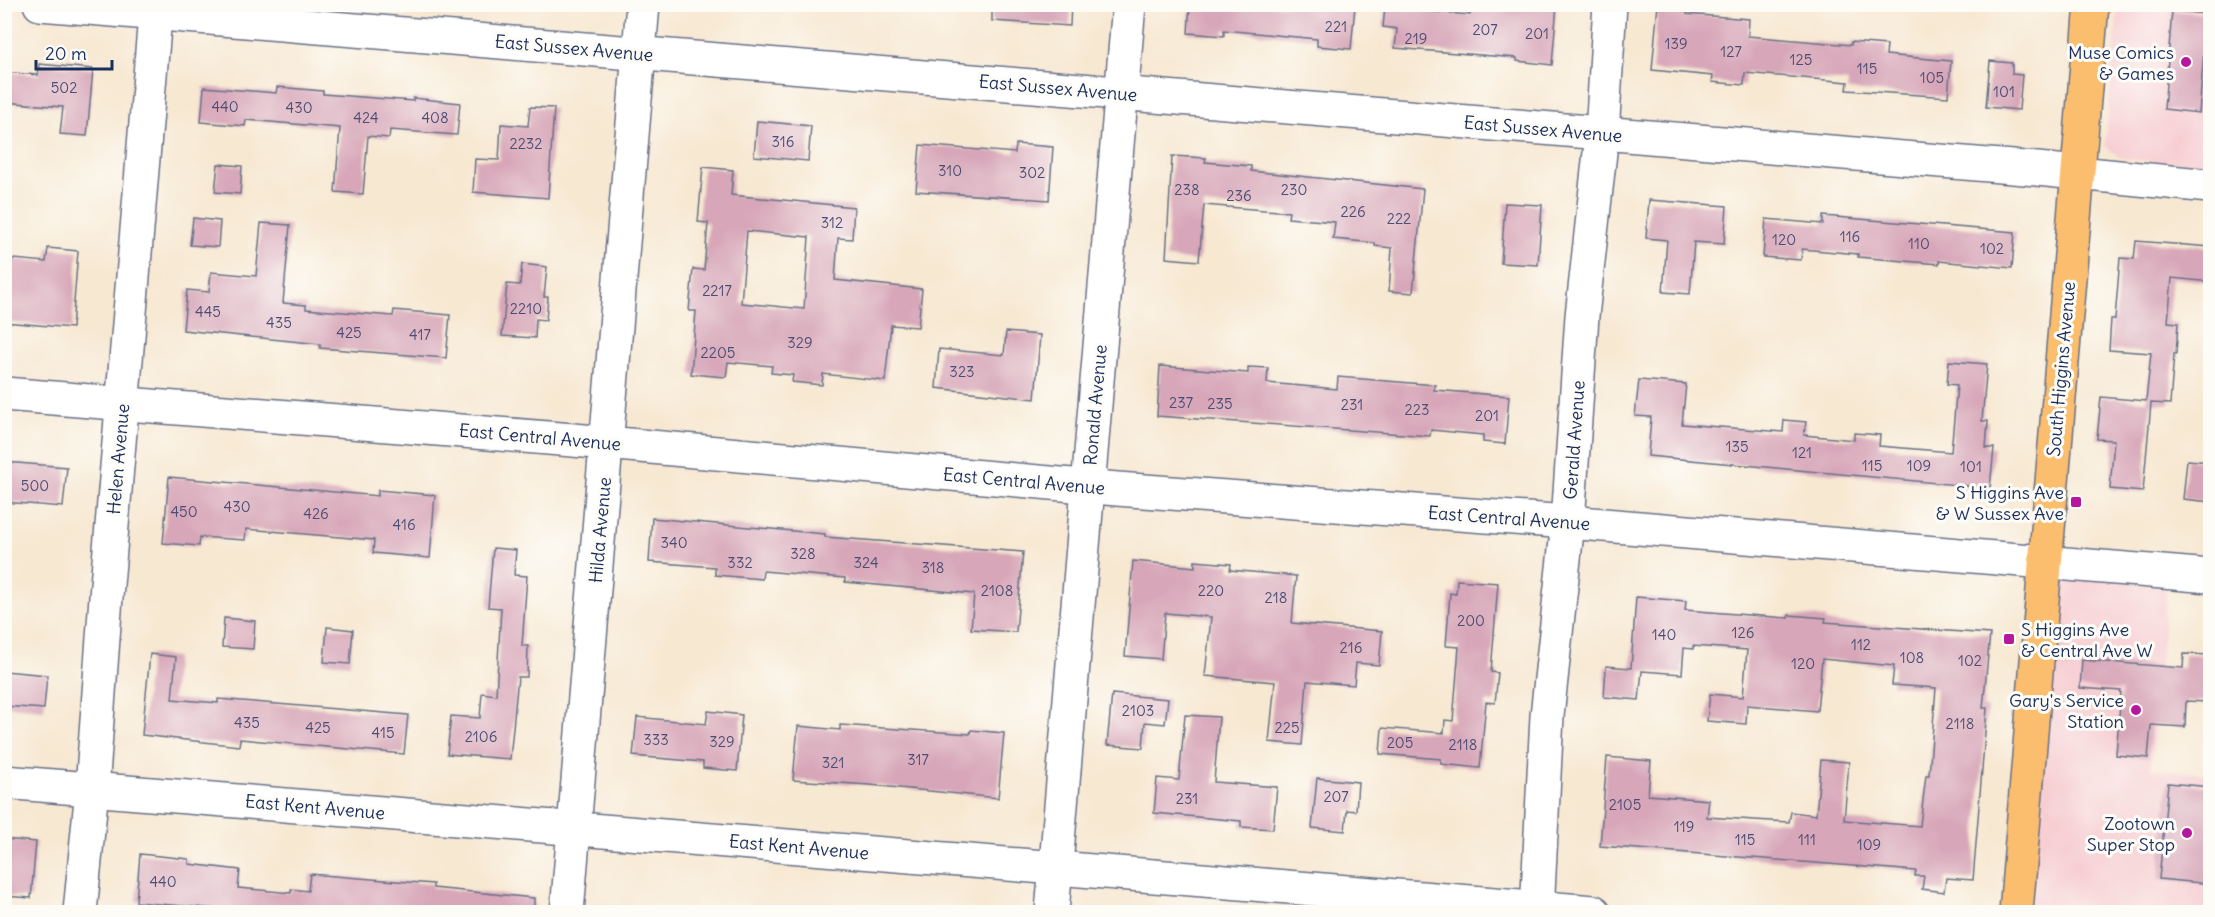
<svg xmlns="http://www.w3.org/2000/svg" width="2215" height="917" font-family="Delius,sans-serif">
	<rect width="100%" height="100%" fill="#fdfcf7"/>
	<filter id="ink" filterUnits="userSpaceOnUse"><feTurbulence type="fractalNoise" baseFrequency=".0167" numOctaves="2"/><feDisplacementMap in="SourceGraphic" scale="12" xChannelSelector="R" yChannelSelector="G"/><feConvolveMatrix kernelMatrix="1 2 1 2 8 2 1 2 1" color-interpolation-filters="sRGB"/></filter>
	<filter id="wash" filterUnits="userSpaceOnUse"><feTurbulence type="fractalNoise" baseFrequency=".008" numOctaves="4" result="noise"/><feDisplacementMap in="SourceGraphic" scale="24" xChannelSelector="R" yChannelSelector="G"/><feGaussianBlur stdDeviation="1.35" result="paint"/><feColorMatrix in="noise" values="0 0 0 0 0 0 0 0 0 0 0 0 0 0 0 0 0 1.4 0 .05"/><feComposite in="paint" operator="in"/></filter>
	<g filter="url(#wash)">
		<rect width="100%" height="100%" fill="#f7e8d2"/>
		<g fill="#f7cfd3">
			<path d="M2118 5H2210V100L2204 166 2121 158 2105 146Z"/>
			<path d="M2056 575 2167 584 2151 769 2210 774V912H2028Z"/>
		</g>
		<g id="blocks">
			<g fill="#d7a6b8" fill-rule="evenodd">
				<path d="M992 4H1071L1070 26 992 21Z"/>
				<path d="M1190 4 1355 6 1351 49 1317 46V39L1224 30V36L1188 33Z"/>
				<path d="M1471 4H1557L1552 65 1517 61V58L1395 48 1397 29 1383 27 1385 7 1470 15Z"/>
				<path d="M1658 4H1688L1687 14 1749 19 1748 36 1851 45V42L1887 45 1886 55 1951 61 1948 97 1847 90 1848 82 1745 73 1744 85 1712 82 1713 76 1652 70Z"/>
				<path d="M2172 11 2207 14 2199 113 2164 109Z"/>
				<path d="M1990 61 2012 63V74L2022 75 2019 110 1986 107Z"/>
				<path d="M39 64 93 69 87 136 60 134 63 107 4 102V72L38 75Z"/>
				<path d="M204 87 276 93 277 87 323 91V94L413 101V98L460 103 457 135 390 130 389 138 368 136 363 194 335 192 340 128 246 120 245 126 201 122Z"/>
				<path d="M530 107 554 108 548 198 473 192 475 159 499 160 501 124 528 126Z"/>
				<path d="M757 121 811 126 808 161 754 156Z"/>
				<path d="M1016 144 1053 147 1049 200 916 191 920 145 1015 153Z"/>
				<path d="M1172 156 1206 158 1205 162 1251 166V171L1423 189 1413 293 1389 291 1392 248 1375 246V243L1333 239 1335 222 1288 218 1289 212 1204 205 1199 261 1166 258Z"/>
				<path d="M218 164 242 166 240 194 215 192Z"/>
				<path d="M703 167 733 170 731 195 854 207 852 239 838 238 835 280 922 289 918 327 891 325 885 381 823 374 822 385 792 382 793 375 771 373 772 366 728 362 726 377 691 374 696 311H689L693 269 704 270 708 223 698 222ZM747 231 809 237 804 309 741 303Z"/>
				<path d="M1649 200 1727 206 1724 244 1694 242 1690 294 1663 292 1667 240 1646 238Z"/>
				<path d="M1505 203 1542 205 1538 265 1501 263Z"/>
				<path d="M1823 216 2015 232 2012 268 1939 261V264L1858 257V254L1802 249 1801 260 1763 257 1766 219 1823 224Z"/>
				<path d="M193 218 220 221 218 247 190 245Z"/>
				<path d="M261 223 290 225 283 303 306 305V309L393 316 394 310 450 315 446 358 320 348V344L183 330 187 290 209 292 211 272 256 276Z"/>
				<path d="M2136 241 2211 247V282L2172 278 2168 322 2178 323 2176 354H2174L2170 404 2151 403 2143 492 2110 489 2114 440 2097 439 2101 397 2146 401 2151 353 2109 350 2111 319H2115L2120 258 2134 259Z"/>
				<path d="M48 248 78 251 72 328 4 322V258L46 262Z"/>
				<path d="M522 264 547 267 544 297H548L546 320 536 319 535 338 502 336 507 284 520 285Z"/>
				<path d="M1006 332 1040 335 1035 399 936 388 939 349 1004 355Z"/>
				<path d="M1949 361 1987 364 1982 421H1988L1986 448H1994L1990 488 1648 456 1651 417 1635 416 1639 380 1686 384 1682 424 1783 432 1784 420 1806 422 1804 435 1854 440V433L1880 435 1879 446 1951 452 1957 385 1947 384Z"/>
				<path d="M1160 366 1248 373V367L1268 368 1267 383 1337 389 1338 377 1435 385 1434 390 1509 396 1505 444 1483 442V435L1431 430 1430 436 1157 416Z"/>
				<path d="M2187 460 2211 462V502L2183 499Z"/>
				<path d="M4 462 67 467 63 507 4 502Z"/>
				<path d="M169 477 378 496V490L435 495 430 558 373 553 374 540 246 529 245 540 200 537 199 546 163 543Z"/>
				<path d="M652 518 825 534V537L1023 552 1016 632 971 629 974 594 845 582V578L763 571 762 579 715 575V567L649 562Z"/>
				<path d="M493 548 516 550 514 575 527 576 522 646H528L527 677H518L510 759 447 754 451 716 480 718 482 693 496 695 501 608 488 607Z"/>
				<path d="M1133 561 1195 567V561L1231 564 1230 570 1296 576 1292 623 1382 631 1379 665 1356 663 1354 685 1307 681 1302 745 1269 742 1275 682 1205 676 1211 617 1165 613 1161 659 1125 656Z"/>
				<path d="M1457 580 1498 583 1491 672 1498 673 1495 703 1486 702 1480 768 1441 764V759L1380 754 1382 728 1444 733 1445 720 1453 721 1459 647 1446 646 1450 593 1456 594Z"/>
				<path d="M1636 597 1686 601 1685 610 1788 618 1789 615 1826 618 1825 622 1990 634 1983 708H1987L1973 880 1946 878 1944 892 1922 889 1924 876H1915L1916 871 1600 846 1607 757 1651 761 1648 795 1709 800 1707 817 1789 822 1791 812 1816 815 1821 760 1849 762 1844 820 1920 826 1926 775H1929L1936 688 1892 685 1894 666 1822 659 1817 711 1747 705 1746 724 1707 721 1710 694 1743 697 1747 650 1693 646V649L1684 648 1682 674 1642 671 1639 700 1604 697 1606 666 1631 668Z"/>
				<path d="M224 618 255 621 253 649 222 647Z"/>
				<path d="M327 627 353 630 350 664 324 662Z"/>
				<path d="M150 654 176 657 172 699 218 703V699L408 715 404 754 240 739 239 746 142 735Z"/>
				<path d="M2184 654 2211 655V693H2207L2206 702 2186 701 2185 727 2151 725 2148 758 2116 755 2121 691 2080 688 2082 660 2183 668Z"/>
				<path d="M4 671 47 675 44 709 4 706Z"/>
				<path d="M1112 694 1168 699 1165 724 1145 722 1143 748 1107 745Z"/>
				<path d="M708 711 742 715 737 771 703 768V762L633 756 637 717 706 724Z"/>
				<path d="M1185 715 1219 717 1214 782 1277 787 1273 829 1241 827V821L1154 813 1157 778 1179 780Z"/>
				<path d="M840 725 970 734 971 730 1004 733 998 798 870 785 793 780 798 726 840 730Z"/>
				<path d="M1317 778 1358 782 1356 811 1347 810 1345 831 1312 828Z"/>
				<path d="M2168 783 2211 787V884L2159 879Z"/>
				<path d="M4 839 36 842 31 898 4 896Z"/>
				<path d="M140 854 189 859V864L240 870 238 888 291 893V889L308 891 310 874 433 884V888L534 898V912H217L218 909 136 902Z"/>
			</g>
		</g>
	</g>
	<g filter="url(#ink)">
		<use href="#blocks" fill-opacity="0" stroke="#687087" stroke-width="1.5"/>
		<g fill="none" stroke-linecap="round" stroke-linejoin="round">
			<g stroke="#687087" stroke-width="36">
				<g id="minor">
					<path d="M40 4 2037 169 2210 186"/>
					<path d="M4 394 573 440 1117 489 1568 522 2210 576"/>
					<path d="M4 782 1594 912"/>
					<path d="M80 912 92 789 106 597 156 4"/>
					<path d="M567 912 643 4"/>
					<path d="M1052 912 1129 4"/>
					<path d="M1537 912 1547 716 1568 522 1582 316 1602 134 1610 4"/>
				</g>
			</g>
			<g stroke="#687087" stroke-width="36">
				<path id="major" d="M2016 912 2092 4"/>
			</g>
			<use href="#minor" stroke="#fff" stroke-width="33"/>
			<use href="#major" stroke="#fbbe6e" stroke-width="33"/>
		</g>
	</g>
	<g fill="#b5179e" stroke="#fdfcf7" stroke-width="2">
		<circle cx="2186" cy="62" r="6"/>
		<rect x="2070" y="496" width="12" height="12" rx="3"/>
		<rect x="2003" y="633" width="12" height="12" rx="3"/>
		<circle cx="2136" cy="710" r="6"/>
		<circle cx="2187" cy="833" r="6"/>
	</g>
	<g text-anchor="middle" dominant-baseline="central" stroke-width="6" stroke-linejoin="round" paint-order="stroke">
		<g font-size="15" fill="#4a4d74">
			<text x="1336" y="26">221</text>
			<text x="1485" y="29">207</text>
			<text x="1537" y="33">201</text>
			<text x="1416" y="38">219</text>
			<text x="1676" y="43">139</text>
			<text x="1731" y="51">127</text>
			<text x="1801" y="59">125</text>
			<text x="1867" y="68">115</text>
			<text x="1932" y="77">105</text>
			<text x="64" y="87">502</text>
			<text x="2004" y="91">101</text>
			<text x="225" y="106">440</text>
			<text x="299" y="107">430</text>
			<text x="366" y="117">424</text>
			<text x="435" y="117">408</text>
			<text x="783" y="141">316</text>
			<text x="526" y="143">2232</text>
			<text x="950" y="170">310</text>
			<text x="1032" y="172">302</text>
			<text x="1187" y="189">238</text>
			<text x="1294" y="189">230</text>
			<text x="1239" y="195">236</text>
			<text x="1353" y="211">226</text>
			<text x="1399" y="218">222</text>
			<text x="832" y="222">312</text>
			<text x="1850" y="236">116</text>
			<text x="1784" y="239">120</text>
			<text x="1919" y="243">110</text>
			<text x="1992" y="248">102</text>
			<text x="717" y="290">2217</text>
			<text x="526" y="308">2210</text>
			<text x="208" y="311">445</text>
			<text x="279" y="322">435</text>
			<text x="349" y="332">425</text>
			<text x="420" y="334">417</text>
			<text x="800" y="342">329</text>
			<text x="718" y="352">2205</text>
			<text x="962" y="371">323</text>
			<text x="1181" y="402">237</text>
			<text x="1220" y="403">235</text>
			<text x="1352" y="404">231</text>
			<text x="1417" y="409">223</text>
			<text x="1487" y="415">201</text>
			<text x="1737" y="446">135</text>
			<text x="1802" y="452">121</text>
			<text x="1872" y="465">115</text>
			<text x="1919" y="465">109</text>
			<text x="1971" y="466">101</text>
			<text x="35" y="485">500</text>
			<text x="237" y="506">430</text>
			<text x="184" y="511">450</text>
			<text x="316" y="513">426</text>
			<text x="404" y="524">416</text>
			<text x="674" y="542">340</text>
			<text x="803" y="553">328</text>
			<text x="740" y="562">332</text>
			<text x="866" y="562">324</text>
			<text x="933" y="567">318</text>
			<text x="997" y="590">2108</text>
			<text x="1211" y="590">220</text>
			<text x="1276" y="597">218</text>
			<text x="1471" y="620">200</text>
			<text x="1743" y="632">126</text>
			<text x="1664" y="634">140</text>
			<text x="1861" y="644">112</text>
			<text x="1351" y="647">216</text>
			<text x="1912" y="657">108</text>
			<text x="1970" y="660">102</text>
			<text x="1803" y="663">120</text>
			<text x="1138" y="710">2103</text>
			<text x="247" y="722">435</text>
			<text x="1960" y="723">2118</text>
			<text x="318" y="727">425</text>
			<text x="1287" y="727">225</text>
			<text x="383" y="732">415</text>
			<text x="481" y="736">2106</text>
			<text x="656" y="739">333</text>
			<text x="722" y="741">329</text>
			<text x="1400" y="742">205</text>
			<text x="1463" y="744">2118</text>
			<text x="918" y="759">317</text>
			<text x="833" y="762">321</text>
			<text x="1336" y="796">207</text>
			<text x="1187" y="798">231</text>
			<text x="1625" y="804">2105</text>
			<text x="1684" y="826">119</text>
			<text x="1745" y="839">115</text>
			<text x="1807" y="839">111</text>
			<text x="1869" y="844">109</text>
			<text x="163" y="881">440</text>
		</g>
		<g font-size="18" fill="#1b2f5e" stroke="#fdfcf7">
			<text transform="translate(574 48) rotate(5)">East Sussex Avenue</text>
			<text transform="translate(1058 88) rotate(5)">East Sussex Avenue</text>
			<text transform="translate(1543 129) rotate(5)">East Sussex Avenue</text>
			<text transform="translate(2061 369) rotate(-85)">South Higgins Avenue</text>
			<text transform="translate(1095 405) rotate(-85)">Ronald Avenue</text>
			<text transform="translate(540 437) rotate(5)">East Central Avenue</text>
			<text transform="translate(1574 440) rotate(-86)">Gerald Avenue</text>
			<text transform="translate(118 459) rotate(-85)">Helen Avenue</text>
			<text transform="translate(1024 481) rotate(5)">East Central Avenue</text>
			<text transform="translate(1509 518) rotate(4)">East Central Avenue</text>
			<text transform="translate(600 530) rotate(-85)">Hilda Avenue</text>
			<text transform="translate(315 807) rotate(5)">East Kent Avenue</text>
			<text transform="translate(799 847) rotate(5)">East Kent Avenue</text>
		</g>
		<g font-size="18" fill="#1b2f5e" stroke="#fdfcf7" text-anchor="end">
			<text x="2174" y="52">Muse Comics<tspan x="2174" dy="21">&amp; Games</tspan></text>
			<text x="2064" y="492">S Higgins Ave<tspan x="2064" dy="21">&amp; W Sussex Ave</tspan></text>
			<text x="2021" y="629" text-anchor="start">S Higgins Ave<tspan x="2021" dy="21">&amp; Central Ave W</tspan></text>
			<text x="2124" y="700">Gary's Service<tspan x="2124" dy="21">Station</tspan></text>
			<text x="2175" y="823">Zootown<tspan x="2175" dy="21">Super Stop</tspan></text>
		</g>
	</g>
	<rect width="2215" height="917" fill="none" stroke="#fdfcf7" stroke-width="24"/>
	<path d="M36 60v9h76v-9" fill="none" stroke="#1b2f5e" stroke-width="3"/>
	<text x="45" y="60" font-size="18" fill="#1b2f5e" stroke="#fdfcf7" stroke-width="4.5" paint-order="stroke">20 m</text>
</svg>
